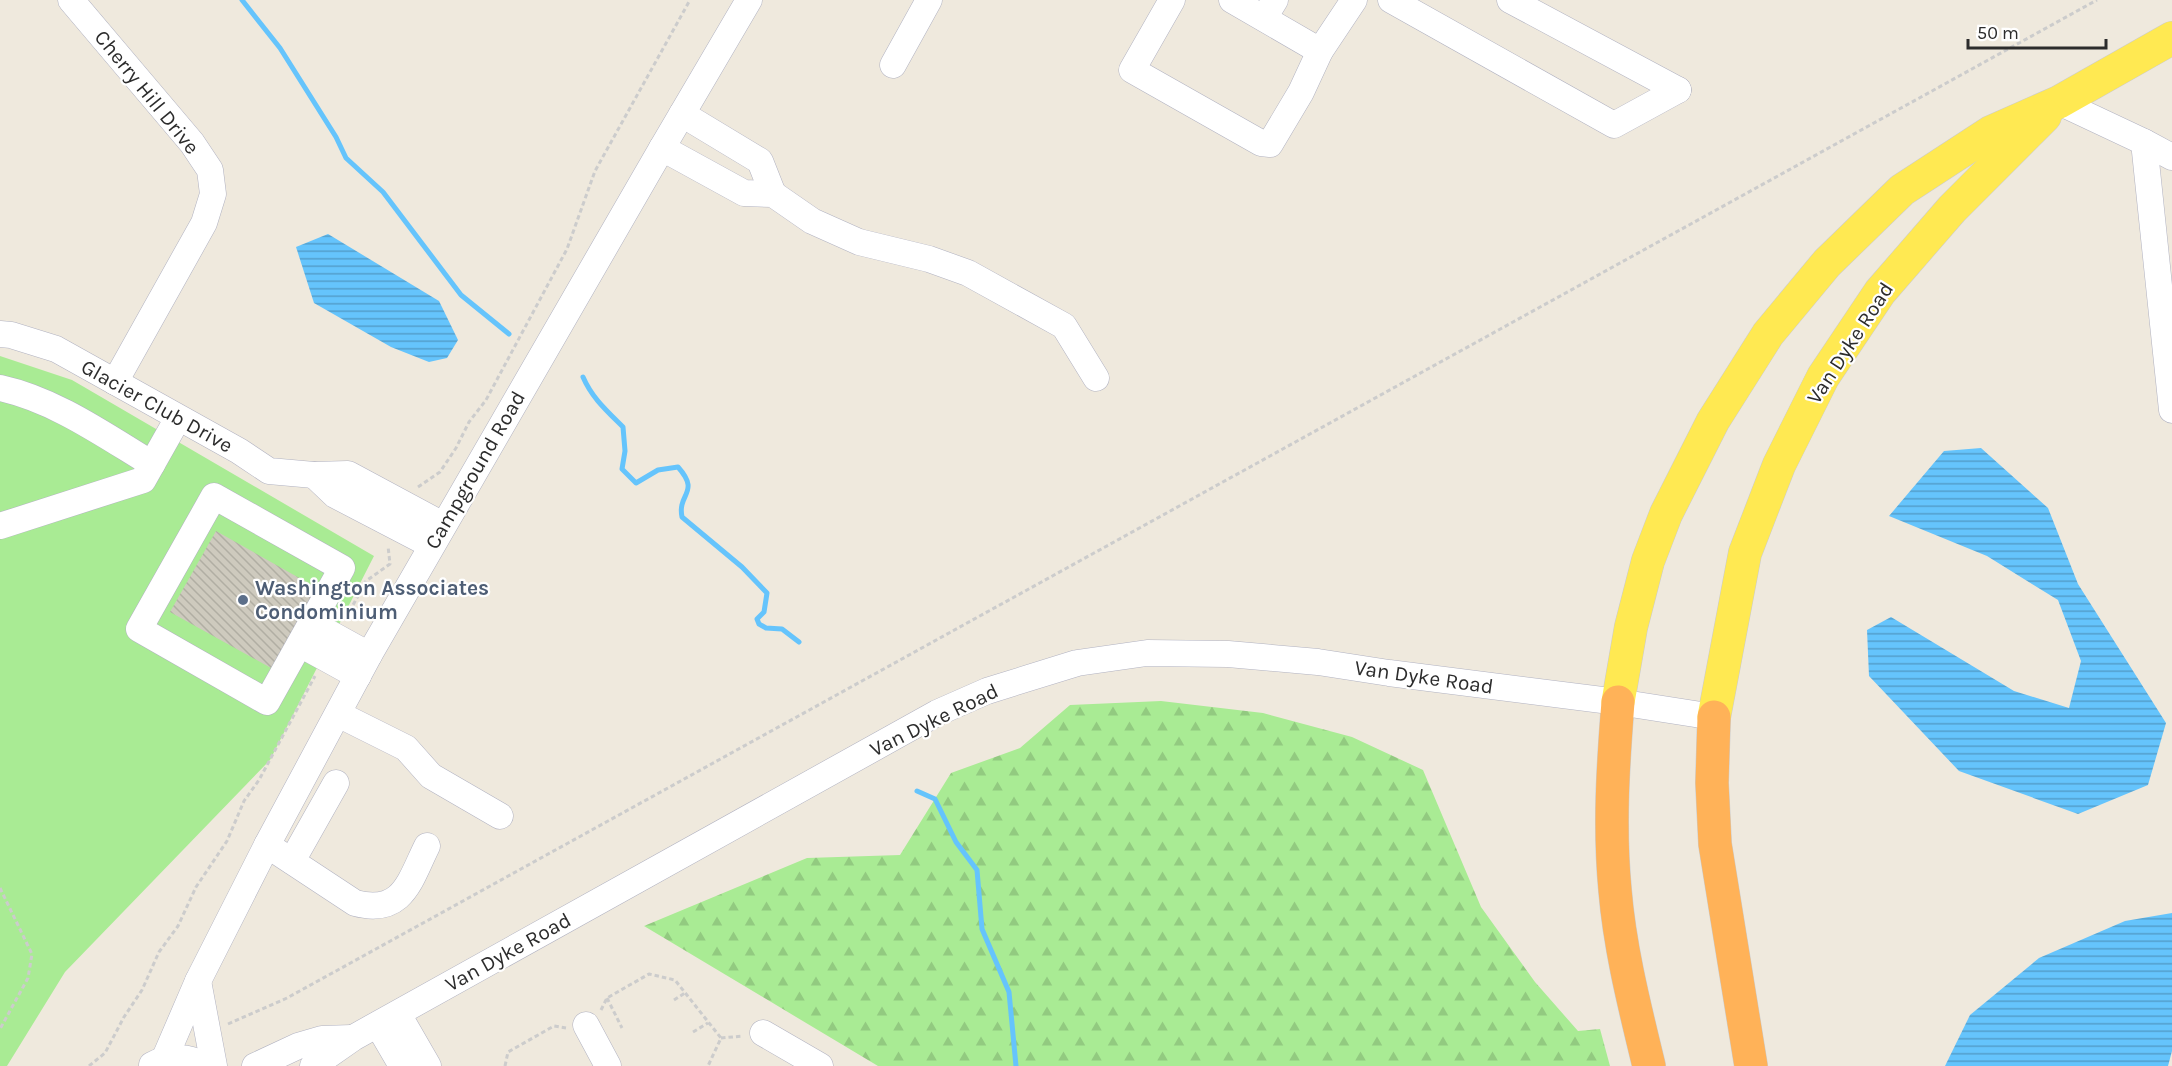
<svg xmlns="http://www.w3.org/2000/svg" width="2172" height="1066" font-family="Karla,sans-serif">
	<defs>
		<pattern id="forest-firs" width="22" height="20" patternUnits="userSpaceOnUse" patternTransform="scale(1.5)"><rect width="22" height="20" fill="#a9eb94"/><path d="M5 1l3.5 6h-7zM16 11l3.5 6h-7z" fill="#92ca80"/></pattern>
		<pattern id="water-rules" width="6" height="5" patternUnits="userSpaceOnUse" patternTransform="scale(1.5)"><rect width="6" height="5" fill="#65c4fc"/><path d="M0 2.5h6" fill="none" stroke="#539fcc"/></pattern>
		<pattern id="building-back-hatch" width="6" height="6" patternUnits="userSpaceOnUse" patternTransform="scale(1.5)"><rect width="6" height="6" fill="#cecabe"/><path d="M-1 5l2 2M0 0l6 6M5-1l2 2" fill="none" stroke="#b1aea3"/></pattern>
	</defs>
	<rect width="100%" height="100%" fill="#efe9dd"/>
	<path fill="#a9eb94" d="M0 356 72 380 374 556 270 760 65 972 7 1066H0Z"/>
	<path fill="url(#forest-firs)" d="M1161 701 1263 713 1352 737 1423 770 1481 907 1535 982 1578 1031 1600 1029 1610 1066H878L644 926 807 858 900 855 951 773 1020 748 1070 705Z"/>
	<g fill="url(#water-rules)">
		<path d="M328 234 439 301 458 340 447 358 429 362 391 347 314 303 296 247Z"/>
		<path d="M1981 448 2048 508 2078 584 2166 723 2148 785 2078 814 1959 771 1869 676 1867 630 1891 617 2014 691 2069 708 2081 661 2058 600 1987 556 1889 516 1944 451Z"/>
		<path d="M2172 913V1051L2168 1066H1945L1970 1015 2039 958 2125 921Z"/>
	</g>
	<g fill="none" stroke-linecap="round" stroke-linejoin="round">
		<g stroke="#65c4fc" stroke-width="5">
			<path d="M242 0 280 48 336 137 346 158 383 192 461 295 509 334"/>
			<path d="M583 377C592 398 607 411 623 427L625 451 622 469 636 483 658 470 678 467C701 493 677 493 682 517L742 567 767 593 764 612 757 619 759 624 766 628 782 629 799 642"/>
			<path d="M917 791 935 799 956 842 977 870 982 929 1009 992 1016 1066"/>
		</g>
	</g>
	<path fill="url(#building-back-hatch)" d="M216 531 317 588 271 668 170 612Z"/>
	<g fill="none" stroke-linecap="round" stroke-linejoin="round">
		<g stroke="#b1b2c1" stroke-width="27">
			<g id="minor">
				<path d="M71 0 192 143 210 170 213 194 204 223 115 382"/>
				<path d="M1172 0 1132 70 1261 143 1270 144 1301 92 1320 51 1354 0"/>
				<path d="M1232 0 1320 51"/>
				<path d="M1391 0 1614 125 1678 90"/>
				<path d="M1510 0 1678 90"/>
				<path d="M1264 18 1275 0"/>
				<path d="M893 65 929 0"/>
				<path d="M2059 102 2144 142 2172 157"/>
				<path d="M682 114 760 161 773 194"/>
				<path d="M2144 142 2172 410"/>
				<path d="M662 148 744 193 773 194 812 221 859 242 929 259 968 273 1064 326 1096 378"/>
				<path d="M0 334 11 335 56 349 239 451 269 471 314 475"/>
				<path d="M0 388C55 400 104 435 152 464"/>
				<path d="M214 496 342 568 267 702 139 629Z"/>
				<path d="M0 526 143 480 178 418"/>
				<path d="M431 545 335 495 314 475 348 474 443 525"/>
				<path d="M311 623 369 655"/>
				<path d="M300 644 358 676"/>
				<path d="M338 714 406 748 431 776 500 816"/>
				<path d="M267 845 355 903C403 916 410 880 427 846"/>
				<path d="M292 861 336 783"/>
				<path d="M198 981 214 1066"/>
				<path d="M398 1014 428 1066"/>
				<path d="M378 1025 402 1066"/>
				<path d="M586 1025 608 1066"/>
				<path d="M763 1033 820 1066"/>
				<path d="M164 1060 198 981 267 845 369 655 662 148 749 0"/>
				<path d="M152 1065C169 1055 189 1056 206 1066"/>
				<path d="M255 1066 298 1046 322 1039 352 1038"/>
				<path d="M313 1066 353 1038 937 713 987 691 1077 663 1147 653 1228 654 1318 662 1389 673 1618 702 1714 717"/>
			</g>
		</g>
		<g stroke="#ccc" stroke-width="34">
			<g id="major">
				<path d="M1618 702 1631 627 1648 561 1666 514 1713 421 1768 334 1827 263 1902 190 1991 132 2059 102 2172 38"/>
				<path d="M1714 717 1745 553 1779 465 1823 377 1880 292 1952 209 2045 116"/>
			</g>
		</g>
		<g stroke="#ccc" stroke-width="34">
			<g id="highway">
				<path d="M1618 702C1613 765 1609 827 1615 890 1620 950 1635 1008 1649 1066"/>
				<path d="M1714 717 1712 783 1715 844 1751 1066"/>
			</g>
		</g>
		<g stroke="#ccc" stroke-width="3" stroke-dasharray="4.5 3" stroke-linecap="butt">
			<path d="M418 487 440 472 456 448 469 422 486 400 567 249 595 171 690 0"/>
			<path d="M346 618 366 581 390 564 388 546"/>
			<path d="M0 888 32 954 28 978 0 1029"/>
			<path d="M607 998 622 1028"/>
			<path d="M674 1000 685 993"/>
			<path d="M601 1010 607 998 649 974 675 980 721 1038 708 1066"/>
			<path d="M228 1024 287 998 2097 0"/>
			<path d="M693 1032 708 1023"/>
			<path d="M721 1038 743 1036"/>
			<path d="M89 1066 105 1053 124 1017 142 990 159 952 178 926 196 887 227 841 244 801 259 780 315 676"/>
			<path d="M505 1066 508 1052 554 1026 566 1028"/>
		</g>
		<use href="#minor" stroke="#fff" stroke-width="26"/>
		<use href="#major" stroke="#ffe952" stroke-width="33"/>
		<use href="#highway" stroke="#ffb258" stroke-width="33"/>
	</g>
	<circle fill="#5c6f8a" stroke="#fff" stroke-width="2" cx="243" cy="600" r="6"/>
	<g text-anchor="middle" dominant-baseline="central" stroke-width="4.5" stroke-linejoin="round" paint-order="stroke">
		<g font-size="21" fill="#2c2c2c" stroke="#fff">
			<text transform="translate(147 92) rotate(51)">Cherry Hill Drive</text>
			<text transform="translate(1850 343) rotate(-57)">Van Dyke Road</text>
			<text transform="translate(157 406) rotate(29)">Glacier Club Drive</text>
			<text transform="translate(475 470) rotate(-60)">Campground Road</text>
			<text transform="translate(1424 677) rotate(8)">Van Dyke Road</text>
			<text transform="translate(934 720) rotate(-26)">Van Dyke Road</text>
			<text transform="translate(508 952) rotate(-29)">Van Dyke Road</text>
		</g>
		<g font-size="21" font-weight="bold" fill="#4e5e75" stroke="#fff" text-anchor="start">
			<text x="255" y="588">Washington Associates<tspan x="255" dy="24">Condominium</tspan></text>
		</g>
	</g>
	<path d="M1968 39v9h138v-9" fill="none" stroke="#2c2c2c" stroke-width="3"/>
	<text x="1977" y="39" font-size="18" fill="#2c2c2c" stroke="#ffffff" stroke-width="4.5" paint-order="stroke">50 m</text>
</svg>
